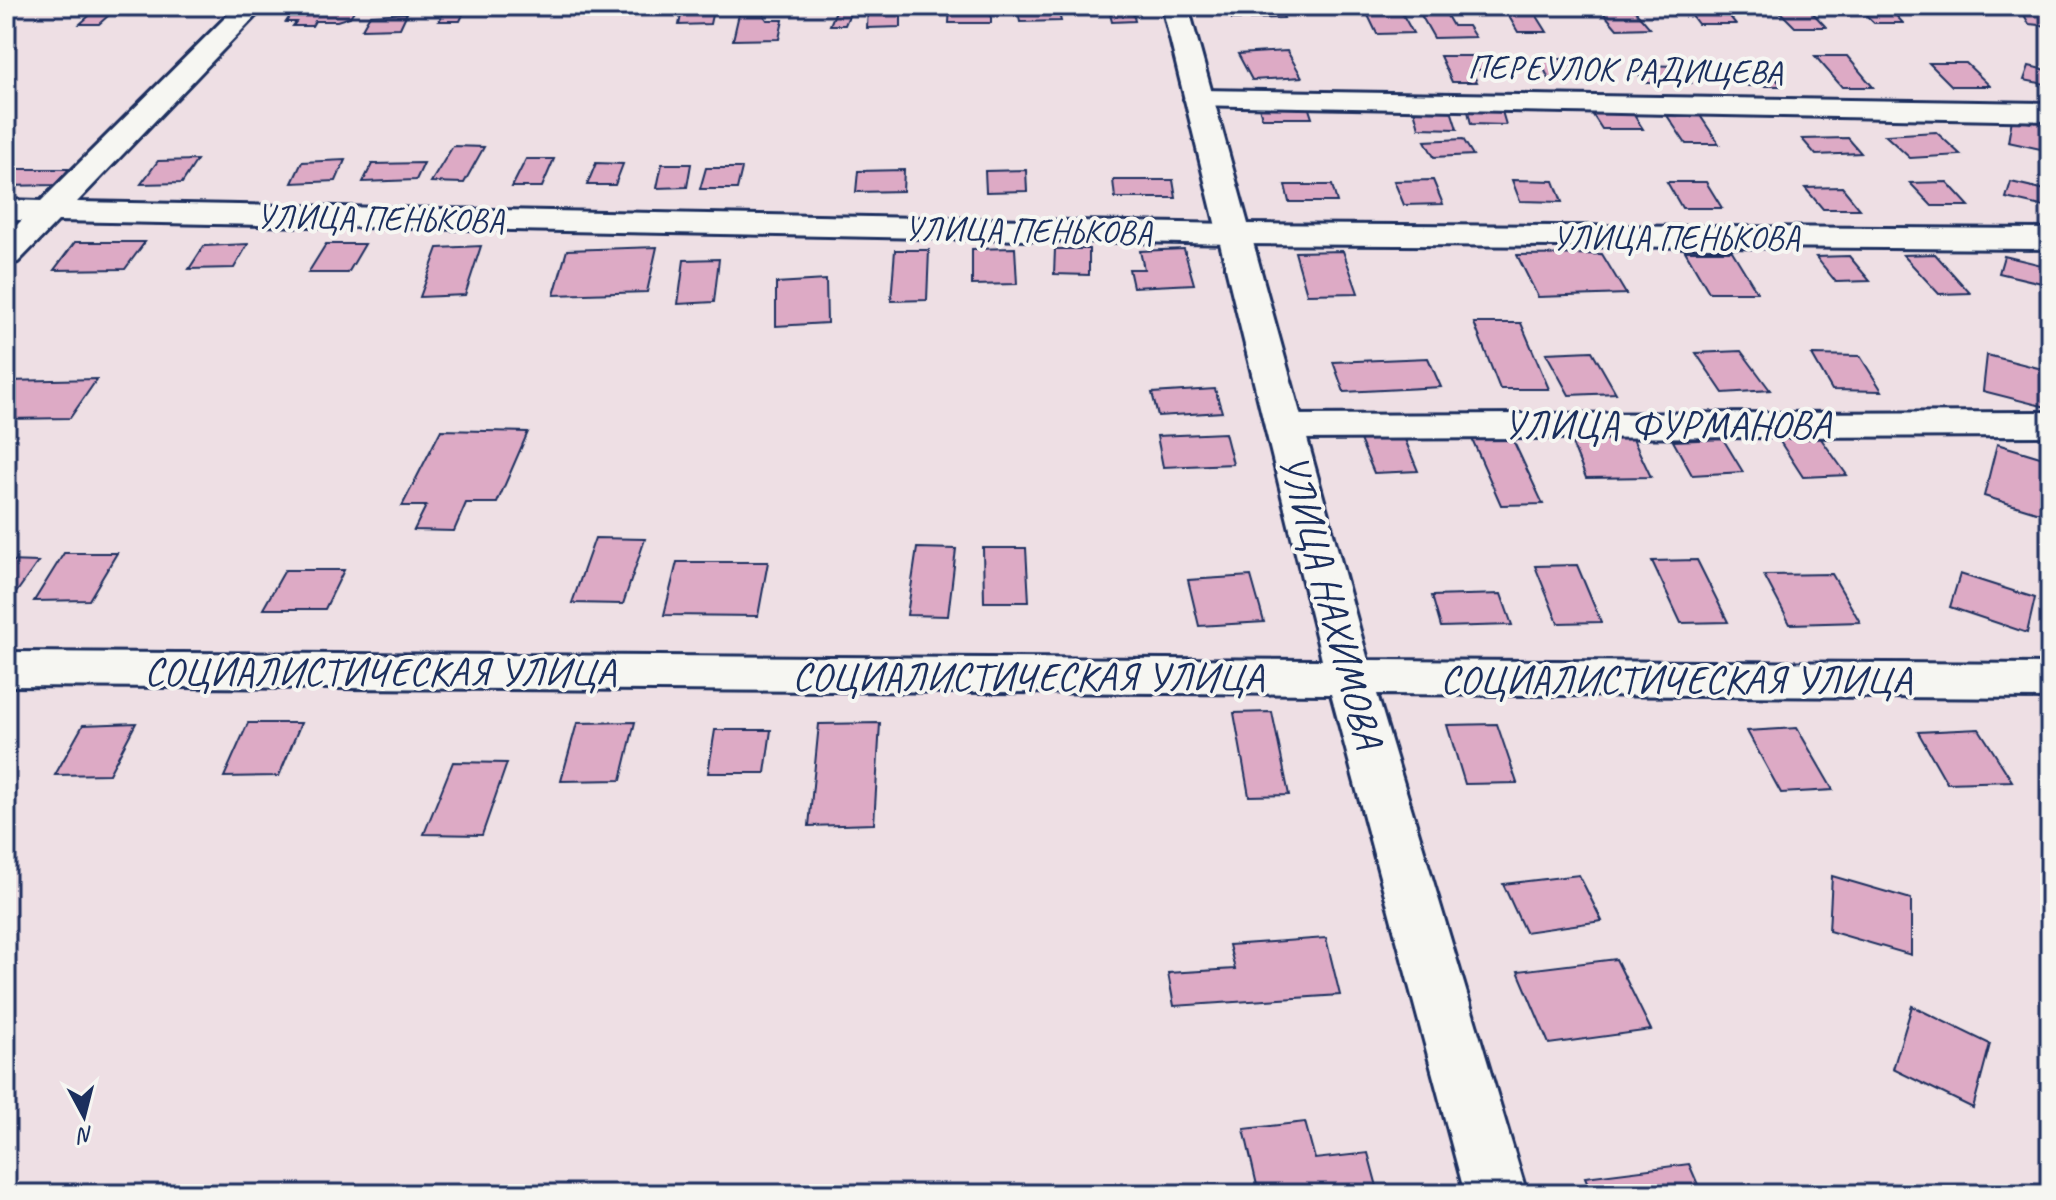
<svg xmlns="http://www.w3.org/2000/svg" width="2056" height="1200" font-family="Caveat,sans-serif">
	<rect width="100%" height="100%" fill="#eedfe4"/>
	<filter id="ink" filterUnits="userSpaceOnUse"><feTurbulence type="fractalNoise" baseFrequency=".0125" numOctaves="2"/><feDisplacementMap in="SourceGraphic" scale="16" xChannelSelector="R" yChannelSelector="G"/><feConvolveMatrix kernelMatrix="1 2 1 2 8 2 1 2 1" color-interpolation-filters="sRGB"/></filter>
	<g filter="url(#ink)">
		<g fill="#ddaac5" stroke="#1b2f5e" stroke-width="2">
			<path d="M100 6H119L99 24H80Z"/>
			<path d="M134 6H176L172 12 129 15Z"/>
			<path d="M317 6H357L350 17 337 21H315L312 26H293L296 22H286L295 9Z"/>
			<path d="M447 6H467L460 21H439Z"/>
			<path d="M513 6H553L550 14H509Z"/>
			<path d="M683 6H714L710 24 679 25Z"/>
			<path d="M838 6H853L845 25H830Z"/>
			<path d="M868 6H901V27L867 28Z"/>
			<path d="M950 6H991V23H949Z"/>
			<path d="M1108 6H1131L1135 21 1112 22Z"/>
			<path d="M1279 6 1284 18 1232 19 1228 7Z"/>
			<path d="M1398 6 1413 33 1377 34 1364 7Z"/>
			<path d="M1631 6 1650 28 1617 29 1599 8Z"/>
			<path d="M1057 7 1061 21 1020 22 1017 9Z"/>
			<path d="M1442 7 1453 26H1468L1475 37 1434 38 1417 8Z"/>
			<path d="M1504 8H1532L1547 32H1518Z"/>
			<path d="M1686 8H1723L1736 24H1698Z"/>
			<path d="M1889 8 1903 23H1874L1860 9Z"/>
			<path d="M1809 9 1826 27H1795L1778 10Z"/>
			<path d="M2022 11 2050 14V26L2029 24Z"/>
			<path d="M407 13 400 28 362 29 370 15Z"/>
			<path d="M739 14H763L767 20H783L779 39 733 40Z"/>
			<path d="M1287 51 1302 77 1252 80 1238 54Z"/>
			<path d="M1440 56H1482L1489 70H1471L1477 82H1452Z"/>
			<path d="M1815 56H1847L1873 87H1842Z"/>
			<path d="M1539 59H1569L1581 82 1550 81Z"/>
			<path d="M1929 63H1966L1990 86H1952Z"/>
			<path d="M1633 65 1680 66 1691 83H1644Z"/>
			<path d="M2029 66 2050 71V85L2024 80Z"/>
			<path d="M1737 70H1769L1782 86H1748Z"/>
			<path d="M1308 106 1312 118H1262L1259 107Z"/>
			<path d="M1413 106 1450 107 1457 129 1419 128Z"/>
			<path d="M1467 107 1501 108 1506 125 1471 124Z"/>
			<path d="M1589 109H1630L1643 129H1602Z"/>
			<path d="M1666 114H1699L1719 144H1686Z"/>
			<path d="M2033 115 2050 118V151L2008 142 2012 119 2032 123Z"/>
			<path d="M1936 132 1961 155 1910 158 1885 135Z"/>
			<path d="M1848 138 1861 153 1816 155 1802 139Z"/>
			<path d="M1463 139 1473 155 1434 157 1425 141Z"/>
			<path d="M453 146 484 147 464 183 431 182Z"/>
			<path d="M526 159H554L542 187H512Z"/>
			<path d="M197 160 182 183 141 184 158 161Z"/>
			<path d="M345 160 336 181 292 183 302 162Z"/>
			<path d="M424 163 416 180 363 182 372 164Z"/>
			<path d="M596 163 623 164 615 185H587Z"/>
			<path d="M662 164H691L687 187 657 188Z"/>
			<path d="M706 168H742L737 189H700Z"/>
			<path d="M11 169H69L55 185 6 186V175Z"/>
			<path d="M904 170 903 191 856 192 858 171Z"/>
			<path d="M1026 170 1027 191 986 192 985 171Z"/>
			<path d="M1113 180H1173L1176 198H1115Z"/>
			<path d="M1433 180 1443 204 1404 205 1394 181Z"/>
			<path d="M1512 180 1554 181 1562 202 1520 201Z"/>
			<path d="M1667 182H1706L1722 208H1682Z"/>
			<path d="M1947 182 1969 206H1932L1910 183Z"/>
			<path d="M2011 182 2050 191V208L2006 198Z"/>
			<path d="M1285 185H1332L1337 202H1289Z"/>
			<path d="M1842 187 1860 209H1823L1805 188Z"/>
			<path d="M75 242H145L125 269 54 270Z"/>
			<path d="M248 244 234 268 189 269 204 246Z"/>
			<path d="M326 244H365L348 273H308Z"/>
			<path d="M481 246 465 295 420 297 438 248Z"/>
			<path d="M657 247 647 292 554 295 567 250Z"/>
			<path d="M1015 248 1017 284 972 285V249Z"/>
			<path d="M1055 249H1089V275L1054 274Z"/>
			<path d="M1184 249 1194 284 1133 287 1129 269H1144L1140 251Z"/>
			<path d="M895 250H929L927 300 891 301Z"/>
			<path d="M1343 251 1358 293 1307 294 1295 252Z"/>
			<path d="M1685 251H1732L1757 292H1709Z"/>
			<path d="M1602 254 1626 294 1538 297 1517 255Z"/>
			<path d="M1935 254 1970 293 1939 294 1903 255Z"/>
			<path d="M1849 256 1870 281 1836 282 1816 257Z"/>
			<path d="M2004 256 2050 267V285L1999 273Z"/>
			<path d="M719 259 714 302 678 304 684 260Z"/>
			<path d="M826 280 827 323 776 326V283Z"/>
			<path d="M1474 323H1521L1549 389H1500Z"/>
			<path d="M1592 351 1616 393 1569 395 1546 353Z"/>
			<path d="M1741 351 1770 390 1723 393 1696 353Z"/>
			<path d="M1812 355 1860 356 1882 391 1832 390Z"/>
			<path d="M1987 355 2050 371V408L1983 391Z"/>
			<path d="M1428 358 1441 387 1344 392 1333 362Z"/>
			<path d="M97 379 70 418 6 419 7 381Z"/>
			<path d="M1215 389 1222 412 1158 416 1152 393Z"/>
			<path d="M441 430 528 432 497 503H466L454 531 414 530 426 506H402Z"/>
			<path d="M1225 433 1233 464 1163 467 1157 436Z"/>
			<path d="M1819 436 1847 475 1803 477 1777 437Z"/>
			<path d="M1404 437 1418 471 1374 473 1360 440Z"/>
			<path d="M1512 438 1543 504 1501 505 1472 439Z"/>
			<path d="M1570 439H1633L1651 477 1586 478Z"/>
			<path d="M1723 439 1743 472 1692 475 1673 441Z"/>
			<path d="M1997 444 2050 460 2046 515 1984 496Z"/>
			<path d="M595 538 645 539 623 604 572 603Z"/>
			<path d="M917 548 956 549 948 616 907 615Z"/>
			<path d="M983 548H1026L1029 602H984Z"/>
			<path d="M64 553H117L89 600 34 601Z"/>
			<path d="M1697 560 1728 622 1681 623 1652 561Z"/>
			<path d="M6 561 38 562 11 600H6Z"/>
			<path d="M677 562H768L758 616 664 615Z"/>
			<path d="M1577 565 1601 622 1558 623 1535 566Z"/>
			<path d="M285 570H344L325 609H263Z"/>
			<path d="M1832 574 1860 622 1790 624 1764 575Z"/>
			<path d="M1960 574 2035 598 2027 633 1950 607Z"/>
			<path d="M1251 576 1264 622 1199 626 1188 580Z"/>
			<path d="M1501 594 1512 625 1441 627 1432 596Z"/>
			<path d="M1272 712 1289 795 1249 796 1234 713Z"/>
			<path d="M635 722 621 780 561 781 577 723Z"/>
			<path d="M136 723 109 774 55 775 83 725Z"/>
			<path d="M248 723H301L279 776 224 777Z"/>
			<path d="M880 723 874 824 809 826 819 724Z"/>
			<path d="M1497 724 1517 783 1465 784 1447 725Z"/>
			<path d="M1797 728 1833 790 1781 793 1747 731Z"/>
			<path d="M1979 729 2012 781 1947 783 1918 732Z"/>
			<path d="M715 730H771L765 773H708Z"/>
			<path d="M453 762 507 763 482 835 424 834Z"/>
			<path d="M1579 875 1602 921 1525 932 1503 884Z"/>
			<path d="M1832 876 1911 899V955L1829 931Z"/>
			<path d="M1326 938 1340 995 1174 1006 1168 973 1235 969 1229 945Z"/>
			<path d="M1616 959 1651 1030 1549 1044 1518 971Z"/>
			<path d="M1912 1006 1990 1044 1973 1108 1893 1069Z"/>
			<path d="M1305 1122 1315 1159 1368 1153 1379 1194H1259L1244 1129Z"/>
			<path d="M1689 1164 1702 1194H1592L1585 1177Z"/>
		</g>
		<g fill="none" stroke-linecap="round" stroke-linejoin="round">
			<g stroke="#1b2f5e" stroke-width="6">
				<g id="street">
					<path d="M237 6H265L77 202 1234 224 2050 229V249L1234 244 58 221 18 262 6 265V236L22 220H6V200L41 201Z"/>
					<path d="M1199 90 2050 103V121L1189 105 1184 99 1189 93Z"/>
					<path d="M2050 412V436L1284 439 1270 435 1265 427 1270 419 1284 415Z"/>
				</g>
			</g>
			<g stroke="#1b2f5e" stroke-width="6">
				<path id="secondary" d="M1162 6H1188L1368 660 2050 664V698L1377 694 1527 1194H1465L1331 694 6 686V652L1322 660Z"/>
			</g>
			<use href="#street" fill="#f6f6f2" fill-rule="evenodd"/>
			<use href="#secondary" fill="#f6f6f2" fill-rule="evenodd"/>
		</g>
	</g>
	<g text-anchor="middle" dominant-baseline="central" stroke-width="8" stroke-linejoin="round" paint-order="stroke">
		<g font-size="34" fill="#1b2f5e" stroke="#f6f6f2">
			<text transform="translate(1625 69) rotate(1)">ПЕРЕУЛОК РАДИЩЕВА</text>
			<text transform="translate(380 218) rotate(1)">УЛИЦА ПЕНЬКОВА</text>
			<text transform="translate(1028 230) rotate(1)">УЛИЦА ПЕНЬКОВА</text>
			<text x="1676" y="237">УЛИЦА ПЕНЬКОВА</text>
		</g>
		<g font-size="40" fill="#1b2f5e" stroke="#f6f6f2">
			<text x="1667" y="425">УЛИЦА ФУРМАНОВА</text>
			<text transform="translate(1331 601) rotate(75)">УЛИЦА НАХИМОВА</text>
			<text x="380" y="672">СОЦИАЛИСТИЧЕСКАЯ УЛИЦА</text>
			<text x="1028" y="677">СОЦИАЛИСТИЧЕСКАЯ УЛИЦА</text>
			<text x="1676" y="680">СОЦИАЛИСТИЧЕСКАЯ УЛИЦА</text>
		</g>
	</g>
	<rect width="2056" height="1200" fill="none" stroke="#f6f6f2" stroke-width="32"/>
	<rect x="16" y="16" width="2024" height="1168" fill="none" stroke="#1b2f5e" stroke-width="3" filter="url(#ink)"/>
	<g transform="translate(84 1116) rotate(173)" stroke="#f6f6f2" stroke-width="6" paint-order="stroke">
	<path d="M0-6L14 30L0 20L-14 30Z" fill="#1b2f5e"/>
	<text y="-12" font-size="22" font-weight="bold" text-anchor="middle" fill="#1b2f5e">N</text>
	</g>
</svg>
